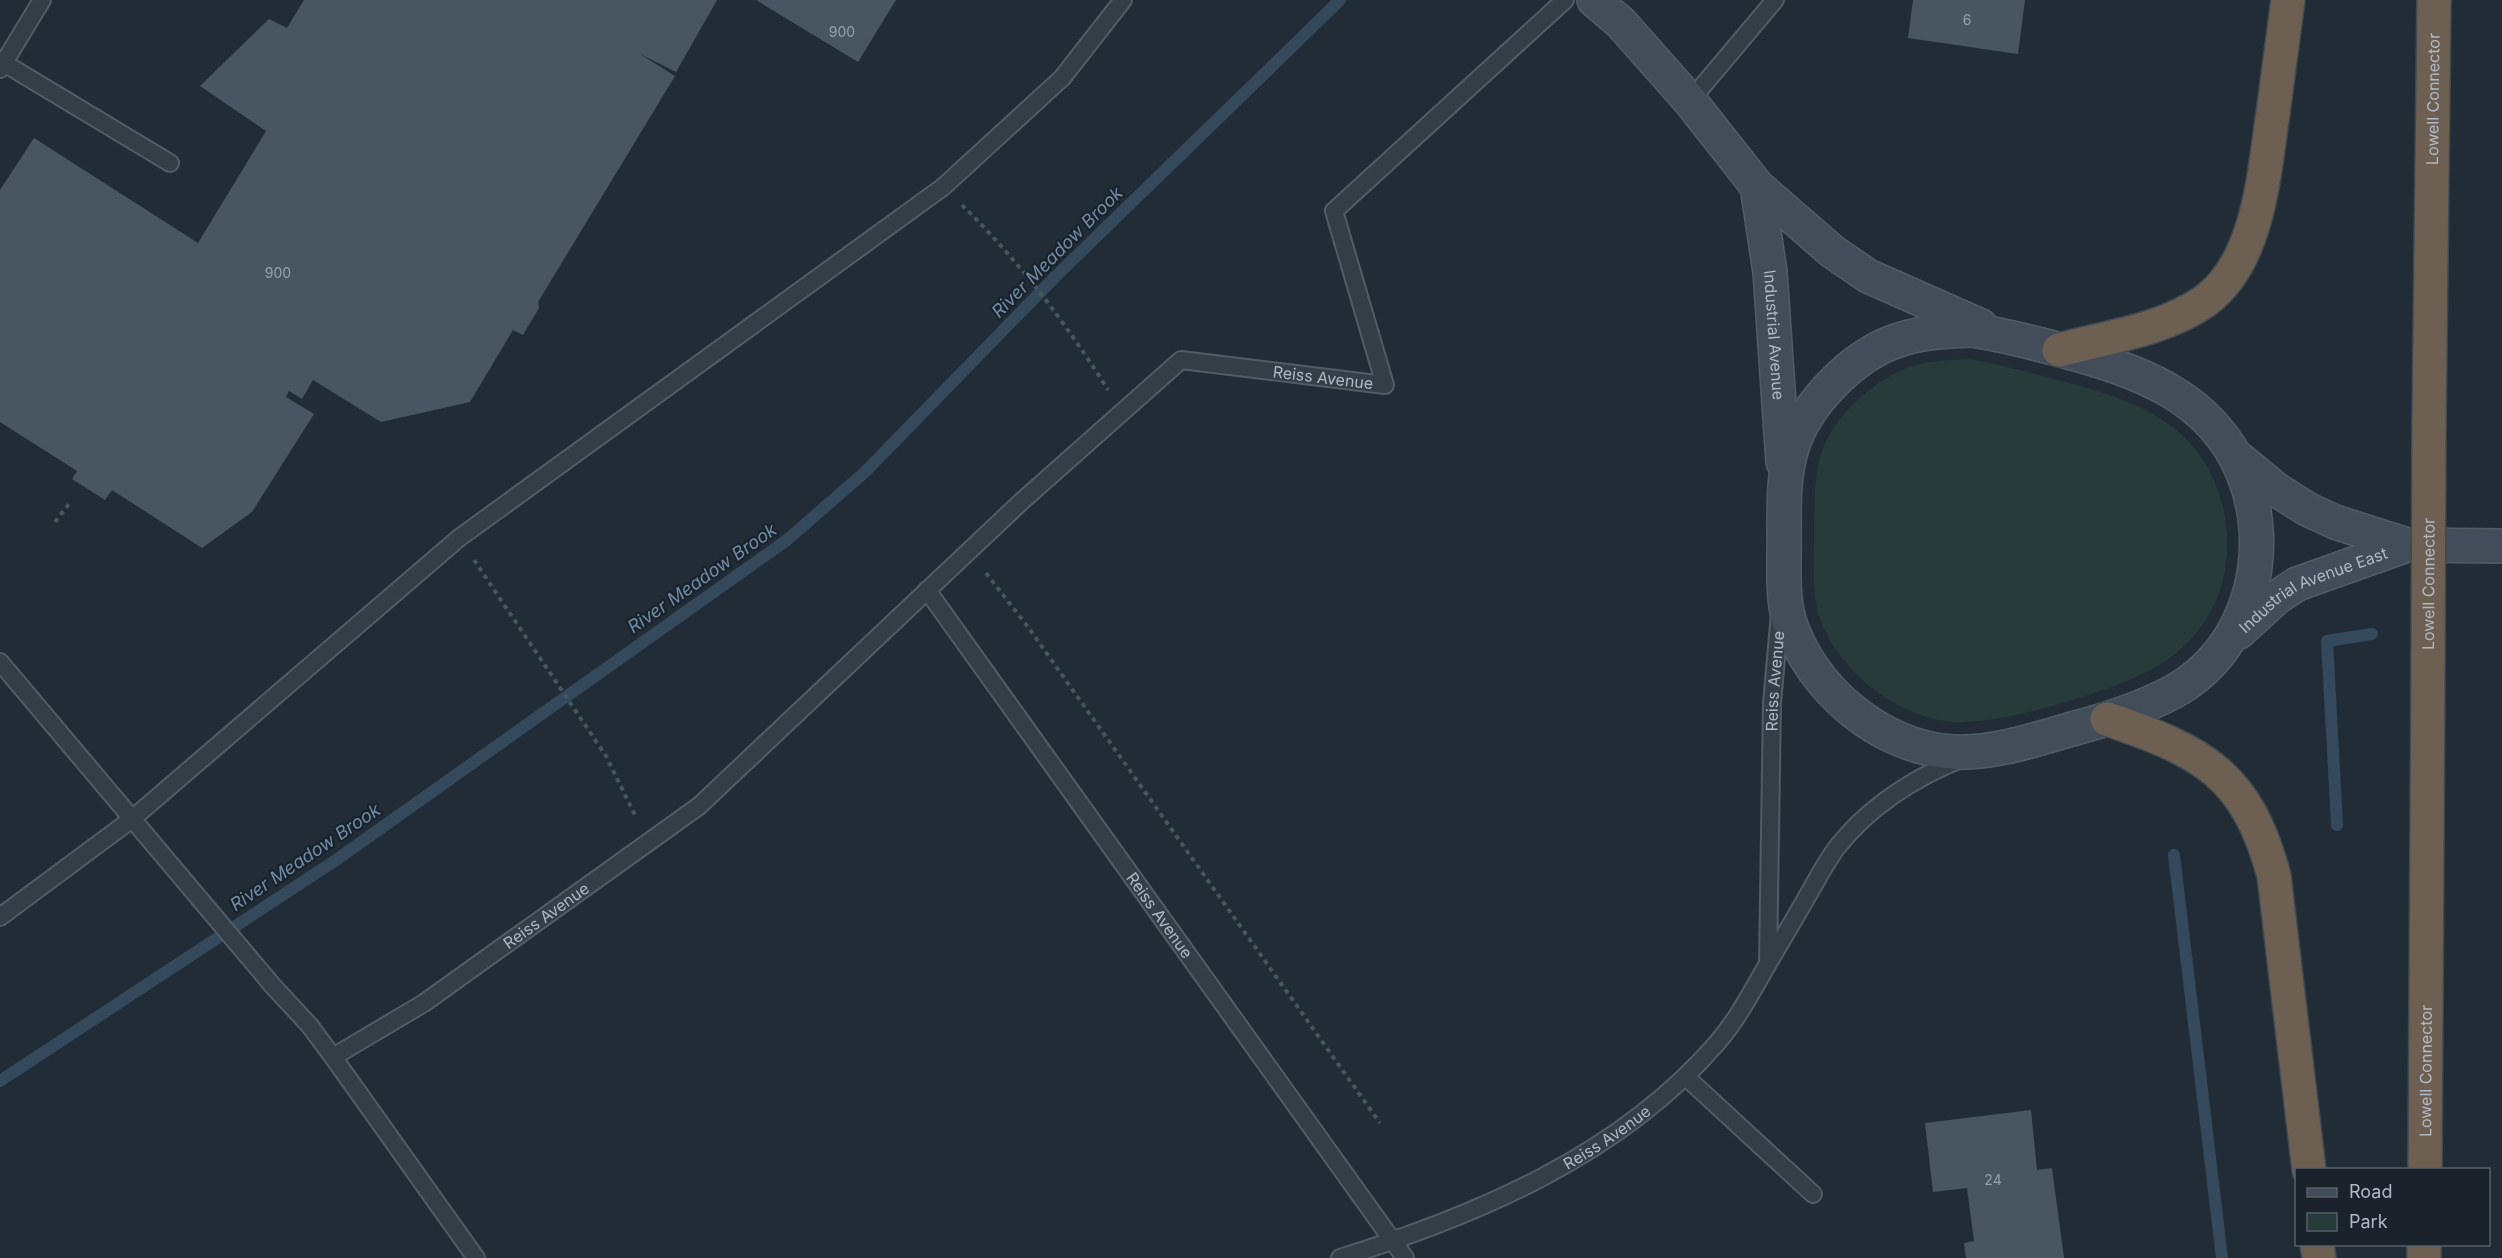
<svg xmlns="http://www.w3.org/2000/svg" width="2502" height="1258" font-family="Inter,sans-serif">
	<rect width="100%" height="100%" fill="#212c36"/>
	<path fill="#263b3a" d="M1969 359C1997 364 2025 371 2054 379 2096 390 2139 401 2174 428 2240 481 2247 591 2182 648 2159 669 2129 681 2100 691 2059 705 1996 724 1954 722 1896 719 1831 665 1817 609 1812 585 1814 559 1814 534 1814 509 1814 484 1819 460 1829 420 1869 383 1907 368 1926 361 1948 360 1969 359Z"/>
	<g fill="none" stroke-linecap="round" stroke-linejoin="round">
		<g stroke="#35495d" stroke-width="12">
			<path d="M2337 825 2327 641 2372 634"/>
			<path d="M2174 855 2222 1258"/>
			<path d="M0 1081 336 860 787 540 865 472 1056 276 1340 0"/>
		</g>
	</g>
	<g fill="#495662">
		<path d="M304 0H717L676 72 640 54 675 76 538 302 539 308 523 335 513 330 470 402 381 422 313 380 302 399 289 391 286 397 314 414 252 512 202 548 112 490 105 500 72 479 77 471 0 422V190L34 138 198 243 266 131 200 86 269 19 287 28Z"/>
		<path d="M756 0H896L858 62Z"/>
		<path d="M1913 0H2025L2018 54 1908 38Z"/>
		<path d="M2031 1110 2037 1170 2052 1168 2064 1258H1966L1964 1243 1974 1241 1967 1188 1933 1192 1925 1123Z"/>
	</g>
	<g fill="none" stroke-linecap="round" stroke-linejoin="round">
		<g stroke="#525c65" stroke-width="20">
			<g id="service">
				<path d="M4 63 170 163"/>
				<path d="M0 69 42 0"/>
				<path d="M1690 101 1775 0"/>
				<path id="s1" d="M927 590 1405 1258"/>
				<path d="M0 662 273 986 310 1026 333 1057 476 1258"/>
				<path d="M0 917 132 819 459 538 943 187 1062 78 1123 0"/>
				<path id="s2" d="M1768 963 1772 703 1780 614"/>
				<path id="s3" d="M333 1057 424 1003 699 806 1022 501 1181 360 1385 385 1334 211 1565 0"/>
				<path d="M1686 1077 1813 1194"/>
				<path id="s4" d="M1340 1258C1478 1215 1620 1155 1717 1043 1737 1020 1751 993 1766 967 1781 941 1797 915 1812 888 1820 874 1828 859 1838 846 1870 806 1916 777 1963 758"/>
			</g>
		</g>
		<g stroke="#525c65" stroke-width="36">
			<g id="secondary">
				<path d="M1594 0 1621 23 1690 101 1757 186 1833 252 1868 276 1981 326"/>
				<path id="s5" d="M1757 186 1770 272 1783 462"/>
				<path d="M1970 330C2001 334 2030 342 2061 350 2136 370 2211 395 2243 473 2275 551 2250 650 2173 692 2141 709 2106 720 2072 729 2034 740 1993 754 1953 752 1880 748 1810 688 1789 620 1783 600 1784 576 1784 555 1785 521 1781 482 1792 448 1805 404 1854 354 1899 340 1922 332 1946 331 1970 330Z"/>
				<path d="M2238 458 2277 490 2307 509 2335 522 2407 545 2502 546"/>
				<path id="s6" d="M2239 632 2276 598 2297 584 2407 545"/>
			</g>
		</g>
		<g stroke="#3f4952" stroke-width="36">
			<g id="motorway">
				<path d="M2059 350C2107 337 2164 330 2205 301 2259 262 2264 173 2273 113 2278 75 2283 38 2288 0"/>
				<path id="s7" d="M2429 426 2434 0"/>
				<path d="M2107 719C2202 751 2247 774 2274 876L2309 1170"/>
				<path id="s8" d="M2425 1170 2428 662"/>
				<path d="M2317 1244 2319 1258"/>
				<path d="M2424 1258V1244"/>
			</g>
		</g>
		<g stroke="#445859" stroke-width="4" stroke-dasharray="4.5 4.5" stroke-linecap="butt">
			<path d="M962 205C1018 260 1066 323 1108 390"/>
			<path d="M55 522 69 504"/>
			<path d="M474 560 606 756 636 817"/>
			<path d="M986 573 1028 627 1380 1123"/>
		</g>
		<use href="#service" stroke="#343e47" stroke-width="16"/>
		<use href="#secondary" stroke="#434d5a" stroke-width="33"/>
		<use href="#motorway" stroke="#6d6052" stroke-width="33"/>
		<g stroke="#3f4952" stroke-width="36" stroke-linecap="butt">
			<g id="motorway-bridge">
				<path id="s9" d="M2428 662 2429 426"/>
			</g>
		</g>
		<use href="#motorway-bridge" stroke="#6d6052" stroke-width="33"/>
	</g>
	<g text-anchor="middle" dominant-baseline="central" stroke-width="4.5" stroke-linejoin="round" paint-order="stroke">
		<g font-size="14" fill="#96a0ac">
			<text x="1967" y="19">6</text>
			<text x="842" y="31">900</text>
			<text x="278" y="272">900</text>
			<text x="1993" y="1179">24</text>
		</g>
		<g font-size="16" fill="#afb9c4" stroke="#1a232c">
			<text stroke="none"><textPath href="#s7" startOffset="327">Lowell Connector</textPath></text>
			<text stroke="none"><textPath href="#s5" startOffset="150">Industrial Avenue</textPath></text>
			<text stroke="none"><textPath href="#s3" startOffset="1244">Reiss Avenue</textPath></text>
			<text stroke="none"><textPath href="#s9" startOffset="78">Lowell Connector</textPath></text>
			<text stroke="none"><textPath href="#s6" startOffset="87">Industrial Avenue East</textPath></text>
			<text stroke="none"><textPath href="#s2" startOffset="282">Reiss Avenue</textPath></text>
			<text stroke="none"><textPath href="#s3" startOffset="256">Reiss Avenue</textPath></text>
			<text stroke="none"><textPath href="#s1" startOffset="400">Reiss Avenue</textPath></text>
			<text stroke="none"><textPath href="#s8" startOffset="99">Lowell Connector</textPath></text>
			<text stroke="none"><textPath href="#s4" startOffset="294">Reiss Avenue</textPath></text>
		</g>
		<g font-size="18" font-style="italic" fill="#708ca7" stroke="#1a232c">
			<text transform="translate(1057 252) rotate(-45)">River Meadow Brook</text>
			<text transform="translate(702 578) rotate(-35)">River Meadow Brook</text>
			<text transform="translate(305 857) rotate(-34)">River Meadow Brook</text>
		</g>
	</g>
	<rect x="2295" y="1168" width="195" height="78" fill="#1a232c" stroke="#565f69" stroke-width="1.5"/>
	<rect x="2307" y="1188" width="30" height="9" fill="#434d5a" stroke="#565f69" stroke-width="1.5"/>
	<text x="2349" y="1198" font-size="18" fill="#afb9c4">Road</text>
	<rect x="2307" y="1213" width="30" height="18" fill="#263b3a" stroke="#565f69" stroke-width="1.5"/>
	<text x="2349" y="1228" font-size="18" fill="#afb9c4">Park</text>
</svg>
